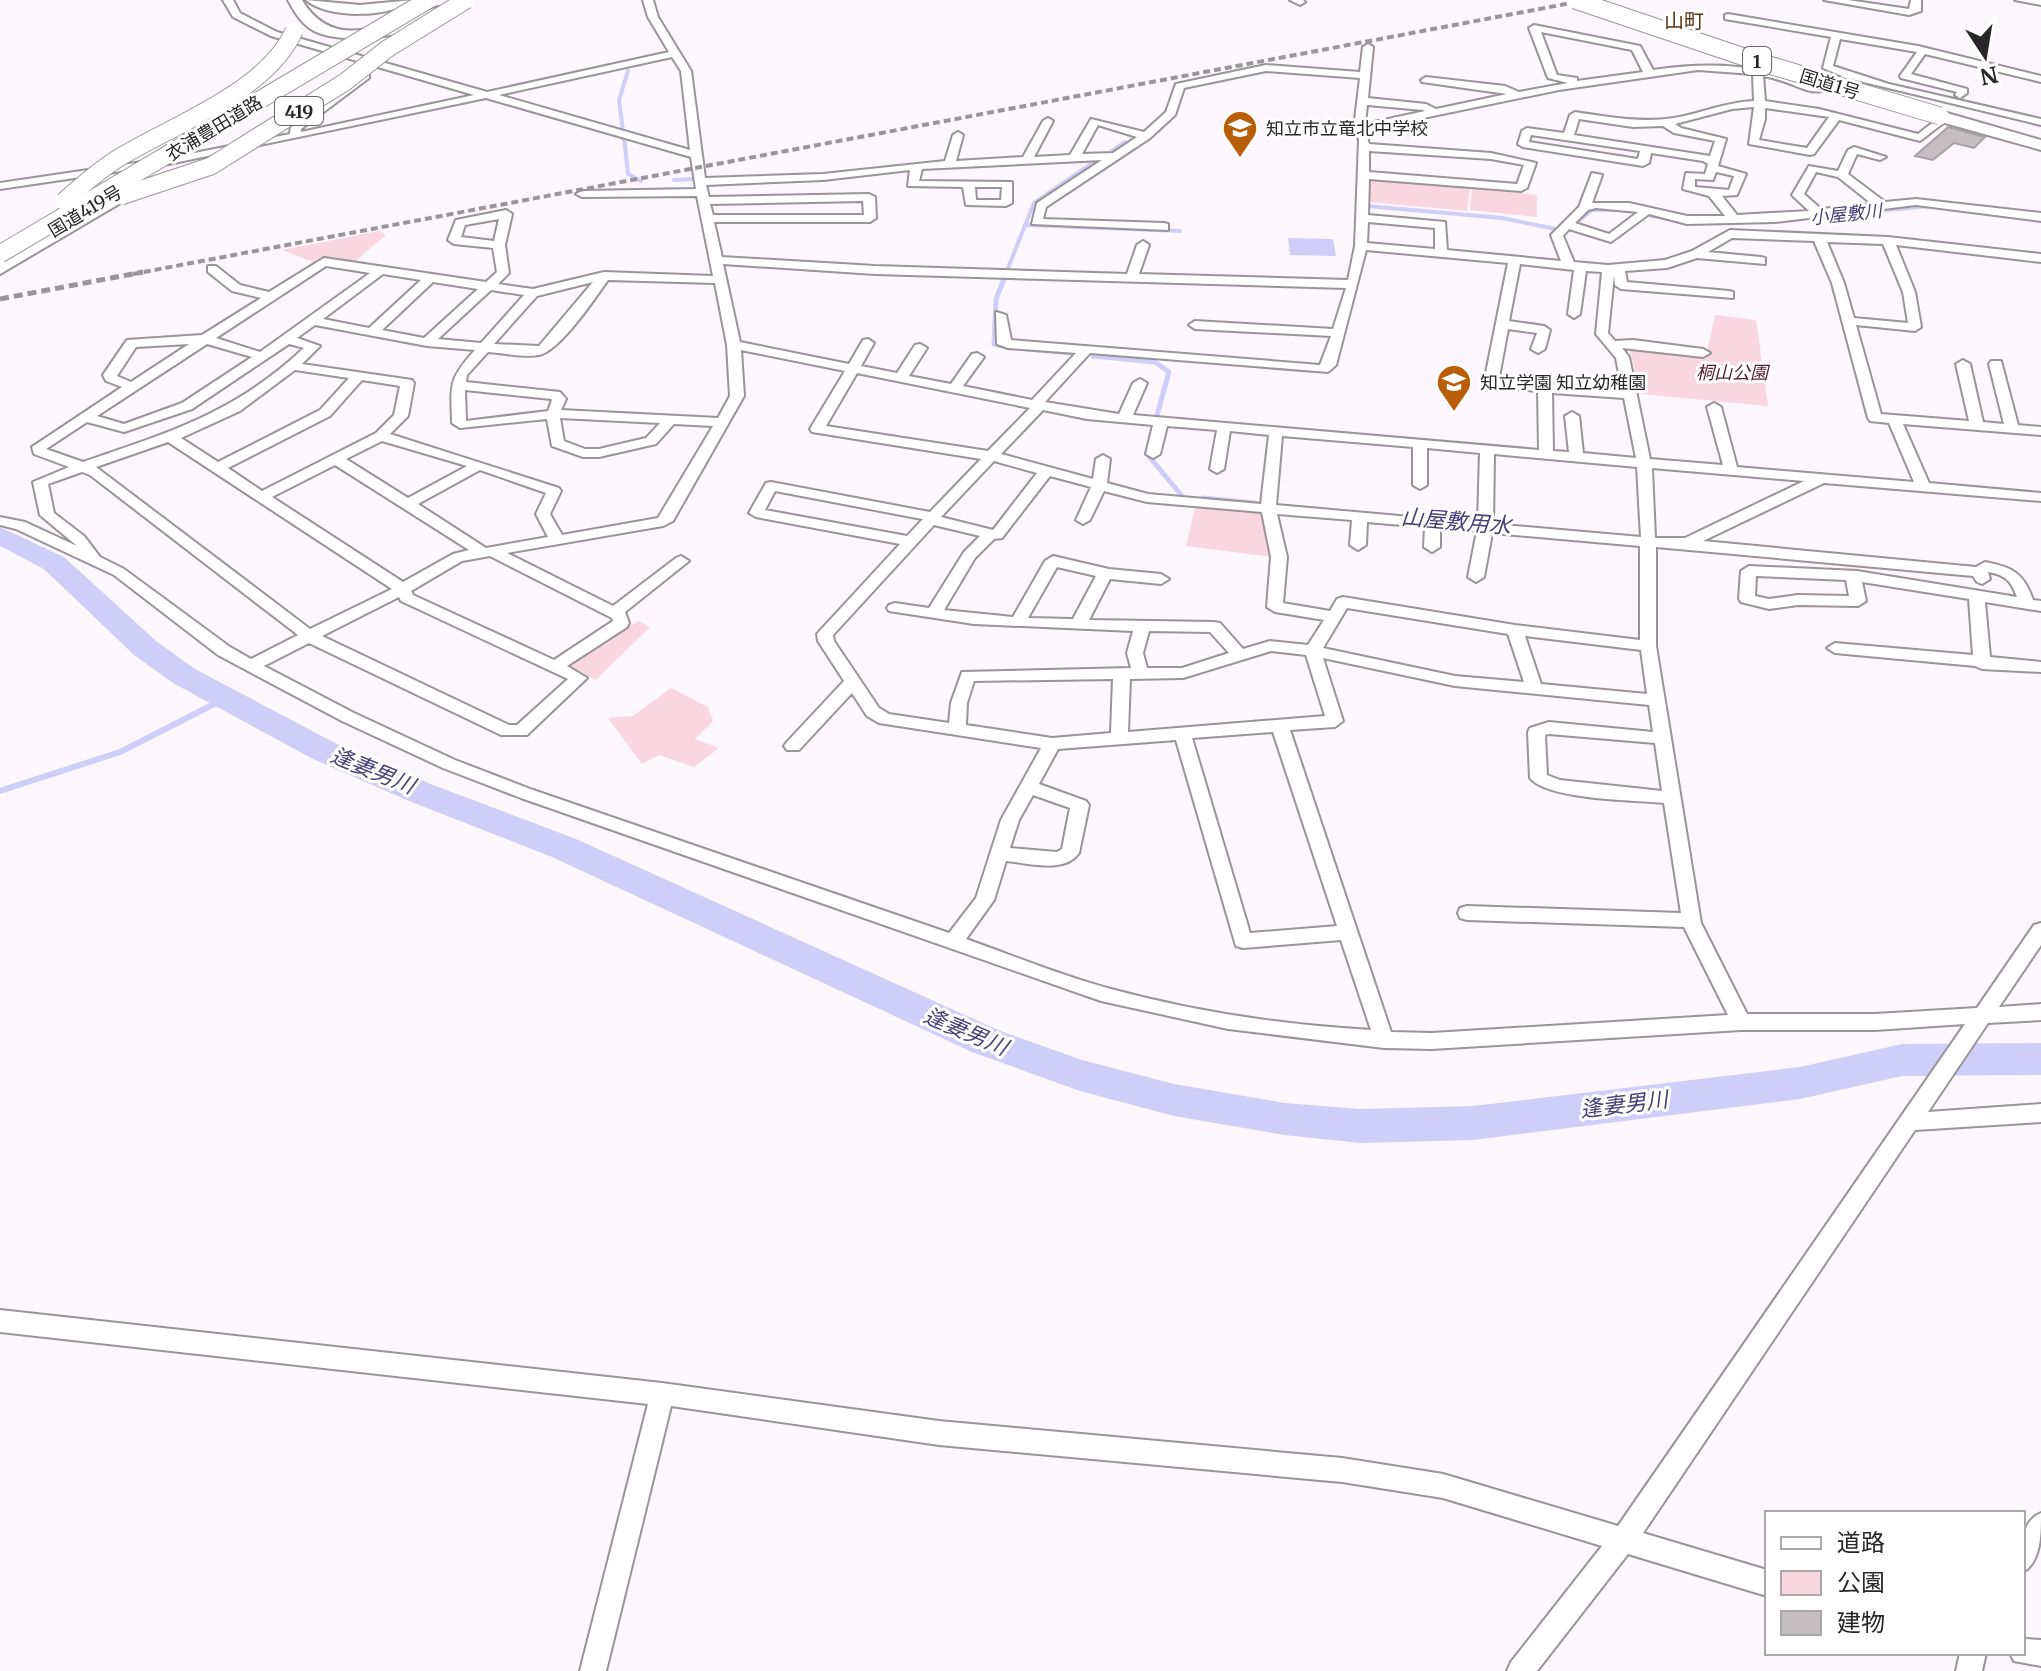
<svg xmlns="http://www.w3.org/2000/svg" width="2041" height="1671" font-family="Merriweather,'Noto Sans JP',serif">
	<rect width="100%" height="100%" fill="#fbf7fc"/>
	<g fill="#fad6e0">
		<path d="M1368 177 1470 185 1467 211 1369 202Z"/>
		<path d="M1472 187 1537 195V217L1470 210Z"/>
		<path d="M379 231 386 235 354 262 321 257 313 262 282 250Z"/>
		<path d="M1715 315 1756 320 1768 406 1641 394 1629 347 1706 356Z"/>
		<path d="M1196 504 1263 512 1272 557 1186 546Z"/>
		<path d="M638 621 650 627 596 680 571 666Z"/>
		<path d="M671 688 708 707 713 721 695 739 719 748 694 767 659 755 642 764 608 718 633 716Z"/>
	</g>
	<path fill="#cfcef9" d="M1288 238 1333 239 1336 256 1290 255Z"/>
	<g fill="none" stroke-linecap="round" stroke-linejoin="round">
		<g stroke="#cfcef9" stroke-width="4">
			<path d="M623 131 619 100 628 71"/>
			<path d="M624 137 628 174 641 181"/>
			<path d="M1109 153 1125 142"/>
			<path d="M674 180 695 179"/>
			<path d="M1367 206 1502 218 1555 229"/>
			<path d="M1834 215 1930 206"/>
			<path d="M1651 216 1687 222"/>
			<path d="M1576 223 1592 210H1620"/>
			<path d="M1026 225 1180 231"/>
			<path d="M1008 268 1034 203 1097 160"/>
		</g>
		<g stroke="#cfcef9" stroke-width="5">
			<path d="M1004 279 996 299 994 344 1011 348"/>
			<path d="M1026 349 1071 353"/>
			<path d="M1093 356 1155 362 1169 372 1157 415"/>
			<path d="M1148 449 1147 454 1182 496"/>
			<path d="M1203 498 1255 503"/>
		</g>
		<path stroke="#cfcef9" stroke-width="6" d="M0 791 120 752 224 699"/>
		<path fill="#cfcef9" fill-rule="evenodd" d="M0 527 64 557 156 641 195 669 335 743 433 785 576 839 998 1030 1082 1060 1174 1084 1285 1103 1360 1109 1473 1106 1800 1067 1902 1044 2041 1043V1075L1902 1076 1800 1099 1473 1140 1360 1143 1285 1135 1174 1116 1080 1091 972 1052 552 857 409 801 313 759 173 683 134 655 44 569 0 546Z"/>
	</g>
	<path fill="#c4bec1" stroke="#a7a1a5" stroke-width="2" d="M1948 127 1985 137 1974 148 1954 143 1933 160 1915 156Z"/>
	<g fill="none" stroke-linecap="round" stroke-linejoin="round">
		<g stroke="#989498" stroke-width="4">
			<g id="minor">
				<path d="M223 0H233L240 13 277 32 487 92 669 52 648 17 643 0H653L658 17 691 71 705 178 823 174 945 161 953 135 958 132 963 135 956 161 1023 157 1043 121 1048 118 1053 121 1034 157 1070 155 1091 119 1144 132 1166 112 1176 84 1266 65 1360 72 1363 47 1368 44 1373 47 1368 98 1426 104 1436 109 1507 94 1422 82 1421 80 1426 77 1505 86 1519 92 1568 83 1548 78 1529 28 1534 25 1640 46 1653 70C1716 61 1759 65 1819 87L1842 76 1823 68 1831 37 1725 19V15L1728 14 1918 46 2041 76V82L1925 54 1911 74 1967 89V93L1960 98 1955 95 1957 92 1901 78 1900 76 1917 52 1840 39 1833 66 1889 84 2041 119V125L1851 79C1808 105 1807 84 1763 76L1765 101 1819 109 1918 134 1941 116 1950 118 1920 141 1839 120 1814 154 1810 155 1749 144 1754 107 1732 109 1675 124 1681 128 1726 139 1718 166 1746 174 1737 195 1722 196 1737 215 1809 211 1792 195 1809 166 1838 171 1848 150 1854 147 1886 157 1880 160 1857 154 1848 174 1885 202 1916 199 2041 213V221L1916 205 1775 222 1687 224 1649 214 1611 242 1569 229 1563 236 1574 262 1608 265 1665 260 1692 251 1730 230 1888 237 2041 254V262L1896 245 1915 292 1921 327 1915 331 1856 325 1881 414 1969 421 1956 364 1963 360 1970 364 1983 422 2004 424 1989 364 1991 361H2001L2018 425 2041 427V435L1903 424 1929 483 2041 493V501L1824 483 1703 541 1976 567 1985 562C2012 567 2024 573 2033 600L2041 601V611L1985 602 1990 657 2041 662V672L1982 669 1975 666 1835 653 1827 648 1835 643 1973 655 1969 599 1862 582 1866 601 1858 606 1798 605 1769 609 1741 602 1739 599 1741 571 1749 566 1857 571 2017 597C2011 581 2006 575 1988 572L1990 579 1982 584 1977 582 1973 576 1656 547V646L1701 923 1747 1014H1875L1977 1008 2034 925 2041 923V945L1999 1007 2041 1004V1020L1988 1023 1928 1112 2041 1104V1122L1915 1130 1643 1533 1767 1570V1596L1628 1554 1537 1671H1507L1511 1662 1602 1546 1443 1498 1342 1482 939 1445 671 1406 606 1671H580L648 1404 0 1332V1310L662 1383 939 1421 1342 1458 1443 1474 1618 1526 1965 1024 1875 1030H1741L1432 1049 1384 1048 1228 1029 1101 1001 521 798 443 768 342 721 218 655 114 575 16 529 0 525V517L25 522 77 546 40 515 33 482 69 467 34 454 32 447 122 387 106 381 103 375 127 340 202 335 261 298 232 291 208 272V266H216L240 285 269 292 324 258 486 282 497 272 493 248 454 244 448 240 456 220 506 210 512 214 505 245 509 273 498 284 533 289 604 272 713 276 697 196 582 197 576 194 582 191 696 189 691 157 486 98 169 164 0 189V183L169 158 290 134 291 126 365 73 369 74V78L301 129V132L474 95 271 36 233 17ZM1541 32 1632 50 1643 72 1577 81V78L1557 75ZM672 57 681 71 690 150 499 95ZM1698 70 1753 74 1754 101C1726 102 1702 113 1674 118 1641 123 1608 117 1575 112L1570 115 1564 133 1527 128 1522 131 1518 144 1523 147 1643 166 1649 163 1651 153 1703 161 1708 164 1705 174 1686 173 1683 189 1709 196 1725 216H1687L1629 203H1592L1602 175 1592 173 1579 207 1551 235 1561 261 1447 250 1445 222 1368 215 1369 179 1521 191 1527 188 1536 163 1491 153 1369 144 1365 130 1559 90ZM1266 71 1360 78 1354 128 1359 140 1355 246 1348 280 1139 274 1149 245 1143 241 1137 245 1127 274 875 266 722 257 714 222H870L876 218 875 197 869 194 709 197 706 185 823 180 910 170 908 186 963 187 966 205 1006 206 1012 203V182L919 181 922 169 1102 160 1037 203 1032 224 1168 230V224L1164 223 1043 219 1046 207 1150 138 1175 115 1184 88ZM1367 105 1423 110 1425 111 1365 124ZM1765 108 1829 117 1807 148 1759 140 1765 119ZM1579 119 1633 127 1663 126 1674 133 1715 141 1710 156 1574 135ZM1098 125 1137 137 1113 153 1082 154ZM1531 135 1640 151 1638 159 1529 142ZM1369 151 1491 159 1524 165 1517 184 1369 172ZM1716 172 1734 176 1729 190 1695 187V179L1713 180ZM1816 172 1838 177 1872 204 1821 209 1804 194ZM975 187H1002L1001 200H976ZM863 201 864 215H713L710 204ZM1596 208 1638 212 1609 234 1575 223 1588 210ZM499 219 494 241 461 237 465 225ZM1368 222 1435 228V249L1367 243ZM1732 238 1814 241 1832 283 1868 418 1870 421 1889 423 1914 482 1737 467 1721 407 1714 403 1707 407 1723 465 1650 459 1629 357 1622 348 1703 357 1710 353 1703 349 1633 340 1615 341 1608 333 1614 275 1615 285 1621 289 1733 298V292L1729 291 1627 282 1625 271 1667 268 1697 258 1765 264V258L1761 257 1708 252ZM1827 242 1883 244 1903 292 1908 323 1854 318 1844 283ZM1366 250 1508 263 1485 378 1493 387 1538 391 1539 450 1133 415 1147 383 1140 379 1133 383 1119 414 1045 402 1090 353 1328 372 1336 365ZM723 264 875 274 1346 288 1333 329 1195 321 1189 325 1195 329 1331 336 1320 365 1011 340 1006 315 996 312 997 344 1008 348 1076 353 1032 400 963 386 984 357 977 353 972 354 951 384 909 376 927 348 920 344 915 345 897 373 861 366 874 343 868 339 863 340 849 364 740 342ZM1520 264 1574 270 1568 314 1574 318 1580 314 1586 271 1602 272 1596 334 1616 358 1622 390 1502 380 1499 377 1508 329 1537 333 1531 349 1538 353 1545 349 1550 330 1544 326 1509 321ZM326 266 370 273 260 352 216 338ZM383 274 421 280 369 328 323 319ZM608 280 715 283 727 345 730 396 718 418 561 410 566 399 560 392 466 382 467 375 488 352C504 353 524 358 539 355 560 351 595 298 608 280ZM433 282 478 289 424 338 382 330ZM593 282 539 346 494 344 537 296ZM491 290 524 295 481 343 438 339ZM315 325 427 346 475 350C448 380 451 384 452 423L460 428 547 419 552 446 583 457H599L656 444 674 424 713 426 658 518 562 535 550 514 561 491 559 488 390 434 408 416 414 383 412 380 302 364 320 346 297 338ZM189 344 131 382 117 376 136 347ZM207 344 252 357 182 403 124 424 97 416ZM289 344 304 348C235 413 170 432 83 462L46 449 87 422 124 432 192 409ZM741 350 845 371 810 429 812 432 981 459 930 512 771 482 766 483 749 513 756 517 900 544 817 634 818 641 844 681 787 742 784 746 787 750H799L852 693 867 716 879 723 1041 748 1001 820 976 898 949 933 533 790 455 760 354 713 264 666 309 643 501 735H527L587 678 567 666 627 627 629 623 625 612 689 561 681 556 676 558 613 606 507 553 663 526 673 521 744 396ZM295 370 349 378 320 410 218 462 181 438 240 411ZM857 373 1030 408 988 451 826 426ZM362 380 400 386 394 415 376 433 262 491 228 468 330 416ZM465 390 551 399 552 400 548 411 466 421ZM1552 393 1624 398 1636 458 1583 453 1579 416 1572 412 1565 416 1569 452 1553 451ZM1043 410 1087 419 1153 425 1146 454 1153 458 1160 454 1167 426 1217 430 1210 469 1217 473 1224 469 1230 431 1269 435 1261 504 1148 494 1107 483 1110 459 1103 455 1096 459 1093 479 1001 454ZM560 418 660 423 646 438 599 449H585L564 441ZM1282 436 1413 447V485L1420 489 1427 485V448L1480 453 1478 523 1276 505ZM382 441 467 466 408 498 346 459ZM168 442 392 589 310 629 96 467ZM1494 454 1637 467 1641 537 1493 524ZM994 461 1037 473 993 530 941 517ZM335 465 469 550 453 554 403 582 272 497ZM1652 468 1804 481 1685 538H1655ZM480 470 546 493 536 514 548 537 486 548 418 504ZM82 472 90 475 298 635 251 659 230 647 124 569 100 557 84 536 54 513 48 484ZM1050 476 1091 487 1076 520 1083 524 1090 520 1104 491 1147 502 1262 512 1271 557 1267 607 1275 612 1324 620 1308 645 1270 641 1243 649 1220 623 1214 622 1089 620 1110 579 1161 584 1169 579 1161 574 1109 569 1053 556 1045 561 1013 617 944 610 975 558 994 539 1002 538ZM775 491 922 519H923L907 536 765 510ZM1277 514 1352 520 1350 545 1358 550 1366 545 1367 522 1425 527 1424 547 1432 552 1440 547V528L1477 531 1468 577 1476 582 1484 577 1492 533 1640 546V640L1515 625 1343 597 1337 599 1330 611 1283 603 1287 557ZM934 525 980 536 964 552 929 608 895 603 889 605 887 608 889 611 974 624 1133 631 1127 653 1131 668 962 672 951 703 949 723 889 714 879 708 834 641 833 635ZM490 556 612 618 613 621 554 660 413 595 411 591 462 561ZM1057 567 1096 576 1073 619 1028 618ZM1756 576 1846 580 1849 596 1798 595 1769 599 1755 596ZM399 597 401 601 568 679 517 725H509L322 636ZM1347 608 1508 634 1524 682 1455 676 1323 648ZM1149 631 1210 632 1229 653 1182 668H1147L1143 653ZM1525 636 1641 650 1647 694 1541 684ZM1271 651 1306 655 1325 716 1128 732 1130 679 1183 678ZM1323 658 1455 686 1649 705 1653 732 1549 722 1530 728 1528 732 1530 778C1548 800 1635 800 1664 803L1681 913 1467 906 1460 908 1458 913 1460 918 1467 920 1684 927 1728 1015 1432 1033 1391 1032 1290 730 1335 727 1343 721ZM1113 679 1111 733 1052 738 966 725 967 703 974 681ZM1273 732 1337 926 1250 933 1192 738ZM1549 734 1655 743 1662 791 1560 780 1547 775 1545 735ZM1176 740 1236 946 1243 948 1341 940 1371 1030C1284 1025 1195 1012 1111 989 1062 976 1014 956 966 939L994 900 1006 861C1029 863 1064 874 1079 853L1089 805 1086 801 1039 784 1058 749ZM1033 795 1070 808 1062 849 1057 852 1010 848 1019 820Z"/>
				<path d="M1290 0H1303L1305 2 1300 5Z"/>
				<path d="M1824 0H1848L1909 9 1911 0H1921V11L1909 15Z"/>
				<path d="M2015 0H2041V5Z"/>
				<path d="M2041 1513C2041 1534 2041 1562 2023 1572 2023 1551 2018 1523 2041 1513Z"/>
				<path d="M2023 1639 2041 1640V1666L2014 1661 2010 1653H2023Z"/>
				<path d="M1960 1653H1986L1982 1671H1956Z"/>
			</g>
		</g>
		<g stroke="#989498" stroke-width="4">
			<g id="highway">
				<path d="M288 0H302C336 57 393 19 439 7L446 11C421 36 348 46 316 32 302 25 295 13 288 0Z"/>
				<path d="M306 0 360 5 413 0C391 18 327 19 306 0Z"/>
				<path d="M1940 111 2041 140V150L1934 120 1932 116Z"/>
				<path d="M118 192 127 197 124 201 0 274V260Z"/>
			</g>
		</g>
		<use href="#minor" fill="#fff" fill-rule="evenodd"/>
		<use href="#highway" fill="#fff" fill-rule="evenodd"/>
		<path stroke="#99969a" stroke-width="4" stroke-dasharray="7 4" stroke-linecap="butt" d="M133 274 1587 0"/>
		<path stroke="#99969a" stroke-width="5" stroke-dasharray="9 5" stroke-linecap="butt" d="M0 299 143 272"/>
		<g stroke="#989498" stroke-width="19" stroke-linecap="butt">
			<g id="highway-bridge">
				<path d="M1575 0 1759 62 1940 116"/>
				<path d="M121 196 211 166 345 82 387 49 466 0"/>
				<path d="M64 201C81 186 98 171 117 159 172 125 267 92 294 31"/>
				<path d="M0 254 428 0"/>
			</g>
		</g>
		<use href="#highway-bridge" stroke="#fff" stroke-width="17"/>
	</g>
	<defs>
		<g id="school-pin" transform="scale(1.8)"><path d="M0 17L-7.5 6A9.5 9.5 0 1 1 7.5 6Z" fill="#b95d08" stroke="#fff"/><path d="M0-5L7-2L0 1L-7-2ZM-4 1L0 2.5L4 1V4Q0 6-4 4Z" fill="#fff"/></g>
	</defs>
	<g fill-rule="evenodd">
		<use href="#school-pin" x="1240" y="128"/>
		<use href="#school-pin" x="1454" y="382"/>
	</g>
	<g text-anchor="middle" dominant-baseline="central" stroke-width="6" stroke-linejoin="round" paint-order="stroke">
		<g fill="#fff" stroke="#686768" stroke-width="2">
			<rect x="1743" y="47" width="28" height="28" rx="6"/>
			<rect x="275" y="97" width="48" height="28" rx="6"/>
		</g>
		<g font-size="18" font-weight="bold" fill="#282628">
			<text x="1757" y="61">1</text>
			<text x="299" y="111">419</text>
		</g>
		<g font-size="18" fill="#282628" stroke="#fff">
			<text transform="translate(1830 84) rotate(17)">国道1号</text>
			<text transform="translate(214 128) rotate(-31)">衣浦豊田道路</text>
			<text transform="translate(85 211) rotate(-31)">国道419号</text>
		</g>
		<g font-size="18" fill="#282628" stroke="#fff" text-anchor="start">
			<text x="1266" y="128">知立市立竜北中学校</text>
			<text x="1480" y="382">知立学園 知立幼稚園</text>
		</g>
		<g font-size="18" font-style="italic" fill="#464278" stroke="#fff">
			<text transform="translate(1846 214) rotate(-6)">小屋敷川</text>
		</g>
		<g font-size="18" font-style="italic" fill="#541b32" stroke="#fff">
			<text x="1732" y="372">桐山公園</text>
		</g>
		<g font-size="20" fill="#5e310f" stroke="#fff">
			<text x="1684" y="20">山町</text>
		</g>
		<g font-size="22" font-style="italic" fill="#464278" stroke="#fff">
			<text transform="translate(1456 521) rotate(5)">山屋敷用水</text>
			<text transform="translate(373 770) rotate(22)">逢妻男川</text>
			<text transform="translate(966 1031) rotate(23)">逢妻男川</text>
			<text transform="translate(1624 1104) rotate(-7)">逢妻男川</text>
		</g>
	</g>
	<rect x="1765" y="1511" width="260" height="144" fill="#ffffff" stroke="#a9a8a9" stroke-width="2"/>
	<rect x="1781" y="1537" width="40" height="12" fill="#ffffff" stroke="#a9a8a9" stroke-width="2"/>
	<text x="1837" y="1551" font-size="24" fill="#282628">道路</text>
	<rect x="1781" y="1571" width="40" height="24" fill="#fad6e0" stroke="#a9a8a9" stroke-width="2"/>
	<text x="1837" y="1591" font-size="24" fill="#282628">公園</text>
	<rect x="1781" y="1611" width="40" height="24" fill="#c4bec1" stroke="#a9a8a9" stroke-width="2"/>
	<text x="1837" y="1631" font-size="24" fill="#282628">建物</text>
	<g transform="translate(1985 56) rotate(168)" stroke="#ffffff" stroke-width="6" paint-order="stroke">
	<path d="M0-6L14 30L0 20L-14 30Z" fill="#282628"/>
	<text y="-12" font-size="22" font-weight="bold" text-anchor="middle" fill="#282628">N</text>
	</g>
</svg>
